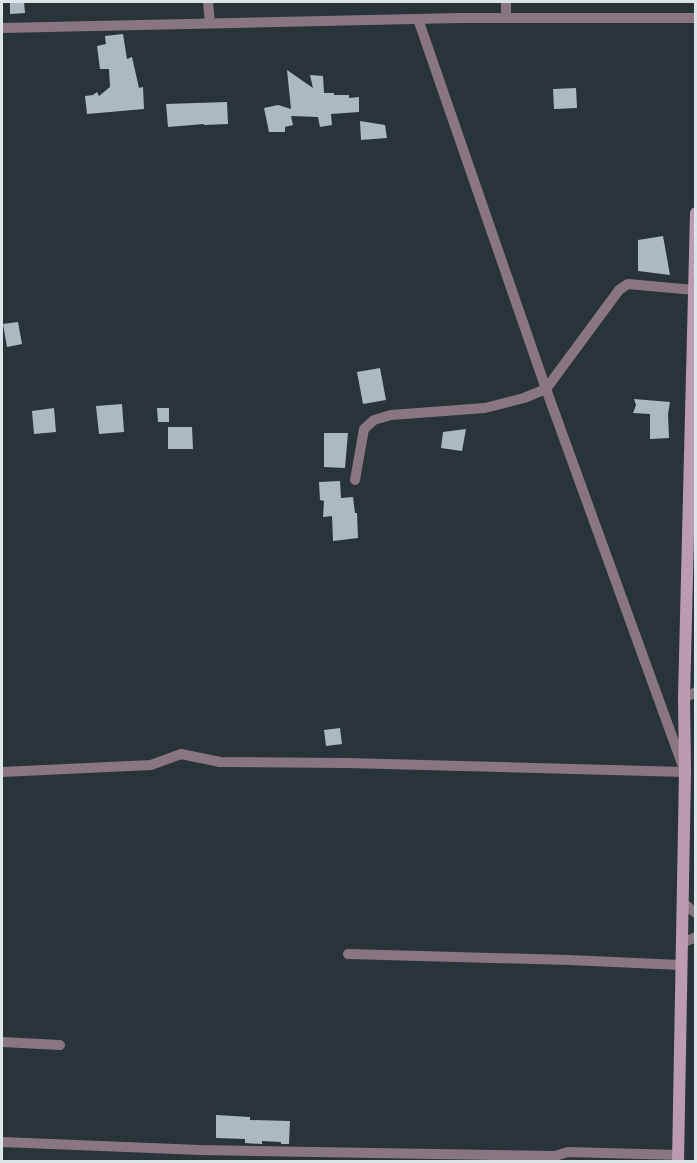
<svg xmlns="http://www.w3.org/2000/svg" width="697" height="1163" font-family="'PT Serif',serif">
	<rect width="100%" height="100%" fill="#283438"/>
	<g fill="#acbabf">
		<path d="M10 2H24L25 13 10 14Z"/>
		<path d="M123 34 127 59 132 57 139 88 143 87 144 109 87 114 85 96 93 95 97 92 99 96 110 87 109 69H100L97 46 106 44 105 36Z"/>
		<path d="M287 70 313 88 310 75 323 76 324 93H334V95H349V98L359 97V112L331 114 332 125 320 127 318 117 291 116 293 125 285 127V132H269L264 108 278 105 291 109Z"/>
		<path d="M576 88 577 108 554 109 553 89Z"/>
		<path d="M227 102 228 124 204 125V124L168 127 166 104Z"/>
		<path d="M360 121 385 125 387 138 361 140Z"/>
		<path d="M663 236 670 275 638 271V240Z"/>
		<path d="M18 322 22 344 7 347 3 324Z"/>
		<path d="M380 368 386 400 363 404 357 372Z"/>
		<path d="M634 399 670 402 668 414 669 438 650 439V414L633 413 636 405Z"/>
		<path d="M122 404 124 432 99 434 96 406Z"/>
		<path d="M54 408 56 432 34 434 32 411Z"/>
		<path d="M157 408H169V422H158Z"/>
		<path d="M168 427H192L193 449H168Z"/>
		<path d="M466 429 462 451 441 448 443 432Z"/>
		<path d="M324 433H348L345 468 324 467Z"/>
		<path d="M340 481 341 498 353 497 355 513H357L358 538 333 541 332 516 323 517 324 501 320 500 319 482Z"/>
		<path d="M340 728 342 744 326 746 324 730Z"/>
		<path d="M216 1115 250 1117V1120L290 1121 289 1144H281V1142L262 1141V1144L245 1143V1139L216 1138Z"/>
	</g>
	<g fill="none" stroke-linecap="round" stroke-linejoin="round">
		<g stroke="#8a7682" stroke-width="10">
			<path d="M208 2 210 23"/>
			<path d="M506 18V2"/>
			<path d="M2 28 460 18H696"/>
			<path d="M355 480 364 429 374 420 391 415 485 408 524 398 546 389 619 290 628 284 694 290"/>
			<path d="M684 698 696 692"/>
			<path d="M2 772 151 765 181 754 220 762 347 763 685 772 546 389 418 19"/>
			<path d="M683 903 696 913"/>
			<path d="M682 943 696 937"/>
			<path d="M348 954 569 960 681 965"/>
			<path d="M2 1042 60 1045"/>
			<path d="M2 1142 200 1150 555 1156 568 1152 678 1155"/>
		</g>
		<path stroke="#bc9baf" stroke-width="12" d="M678 1162 685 772 684 698 696 213"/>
	</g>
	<rect width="697" height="1163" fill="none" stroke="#dde4e7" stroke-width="6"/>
</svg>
